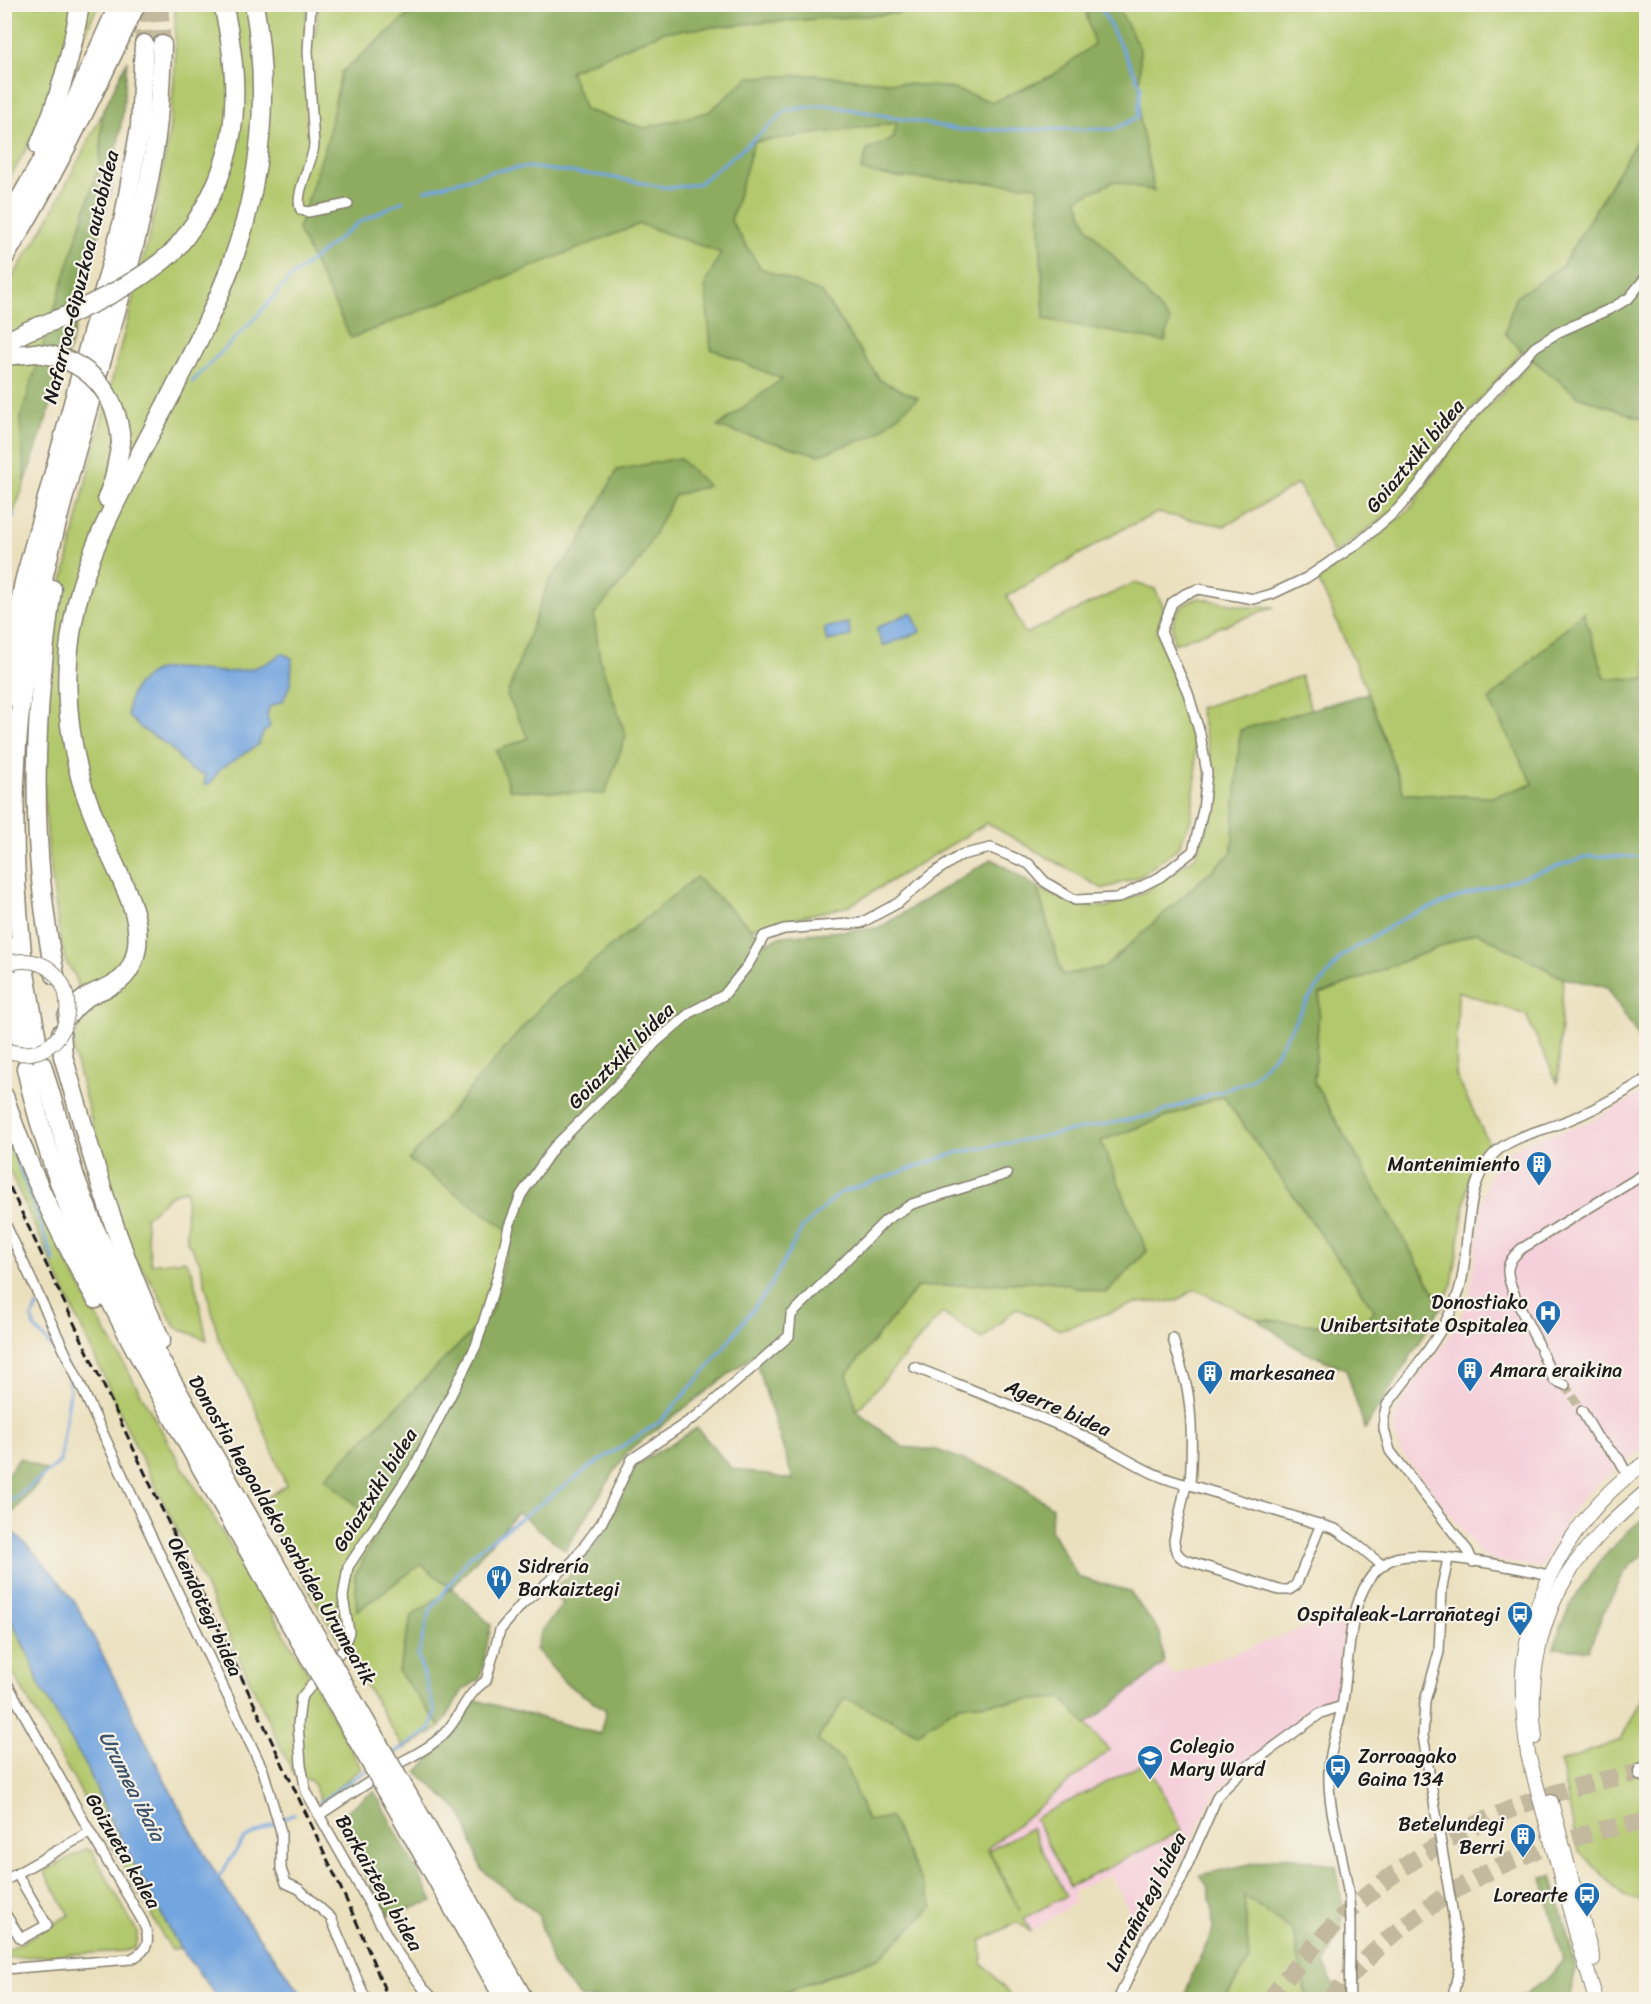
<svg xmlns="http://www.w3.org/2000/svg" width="1651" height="2004" font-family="Sriracha,sans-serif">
	<rect width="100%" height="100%" fill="#f7f3e8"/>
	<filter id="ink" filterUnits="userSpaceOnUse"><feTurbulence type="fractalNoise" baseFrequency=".0167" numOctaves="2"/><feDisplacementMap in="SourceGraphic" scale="12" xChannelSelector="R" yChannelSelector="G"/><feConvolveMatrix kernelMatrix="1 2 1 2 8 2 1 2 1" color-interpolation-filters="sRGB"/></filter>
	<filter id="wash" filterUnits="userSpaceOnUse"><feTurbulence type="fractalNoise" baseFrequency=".008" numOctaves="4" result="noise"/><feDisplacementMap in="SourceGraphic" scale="24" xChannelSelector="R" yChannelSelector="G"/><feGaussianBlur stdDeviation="1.35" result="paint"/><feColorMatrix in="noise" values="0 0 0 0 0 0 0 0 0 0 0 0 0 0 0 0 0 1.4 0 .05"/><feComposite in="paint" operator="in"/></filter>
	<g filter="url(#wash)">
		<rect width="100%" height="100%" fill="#ebe0be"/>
		<g fill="#f5cfda">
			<path d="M1646 1090V1447L1630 1458 1587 1493 1568 1516 1558 1539 1540 1568 1492 1560 1480 1553 1400 1451 1394 1433V1418L1408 1390 1458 1325 1469 1299 1483 1197 1488 1179 1497 1164 1511 1151 1525 1143 1594 1120Z"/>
			<path d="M1345 1613 1342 1670 1340 1685 1333 1695 1321 1707 1261 1752 1218 1791 1209 1804 1186 1852 1138 1928 1110 1874 1073 1892 1074 1903 1031 1932 986 1849 1109 1750 1086 1725 1164 1664 1173 1675Z"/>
		</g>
		<g fill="#b2c86c" stroke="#677244" stroke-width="1.5">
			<path d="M1459 4 1475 6 1493 4 1646 5V125L1562 266 1515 298 1505 333 1522 351 1436 450 1395 509 1334 554 1298 484 1225 526 1157 513 1123 529 1007 596 1025 634 1134 583 1155 589 1163 606 1157 632 1175 677 1194 733 1196 775 1191 819 1179 847 1139 877 1103 889 987 823 849 906 751 928 696 878 410 1160 512 1233 491 1313 355 1576 358 1610 421 1564 452 1589 412 1617 398 1671 441 1727 404 1749 258 1504 286 1485 252 1400 219 1340 200 1262 187 1241 186 1189 171 1195 145 1218 151 1264 185 1260 193 1274 207 1340 175 1327 154 1286 133 1256 117 1217 73 1051 74 1039 83 1017 75 975 65 961 60 939 48 847 43 780 45 687 60 594 86 481 153 221 169 134 175 69V5H307L306 34 315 36 319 5H420L341 73 328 138 644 128 585 110 570 71 662 32 657 5Z"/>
			<path d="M5 5H98C71 66 40 128 5 185Z"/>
			<path d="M102 114 100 163 21 419 25 483 13 514 5 522V289L47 222Z"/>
			<path d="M1533 360 1578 396 1646 420V679L1605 678 1583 613 1489 700 1534 784 1492 797 1404 794 1368 693 1318 579 1371 542 1410 509 1456 442Z"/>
			<path d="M1199 598 1246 607H1274L1174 644C1170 619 1174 606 1199 598Z"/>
			<path d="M1301 676 1311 710 1240 730 1232 852 1105 967 1062 975 1037 887 1075 906 1108 907 1142 893 1195 857 1209 823 1215 776 1199 708Z"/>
			<path d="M1477 932 1563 978 1558 1084 1526 1015 1458 991 1456 1075 1490 1146 1469 1176 1452 1285 1442 1306 1314 1082 1320 994Z"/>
			<path d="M1223 1096 1375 1311 1352 1329 1257 1319 1195 1289 1176 1301 1137 1303 1060 1330 1016 1308 982 1339 942 1313 857 1411 847 1374 917 1287 1049 1281 1107 1293 1147 1251 1100 1141Z"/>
			<path d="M4 1119 63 1256 176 1456 307 1671 361 1768 321 1802 312 1781 294 1775 209 1594 135 1445 5 1161Z"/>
			<path d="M4 1607 32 1662 39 1684 88 1769 106 1812 180 1948 171 1950 5 1659Z"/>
			<path d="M1646 1619V1902L1624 1896 1578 1850 1560 1762 1621 1740 1646 1691Z"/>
			<path d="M846 1697 918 1733 960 1705 1063 1698 1109 1750 987 1849 1020 1911 989 1850 1031 1828 1066 1896 1024 1918 1031 1932 1017 1922 981 1941 982 1962 1013 1999 766 2000 880 1957 867 1821 844 1762 817 1740Z"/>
			<path d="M1147 1762 1182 1830 1070 1887 1035 1818Z"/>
			<path d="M86 1849 92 1851 137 1932V1939L134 1948 125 1951 6 1958 5 1952 69 1915 44 1871Z"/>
			<path d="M1244 1895 1293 1931 1307 1999 1224 2000 1249 1961Z"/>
		</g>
		<g fill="#8dac60" stroke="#54643e" stroke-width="1.5">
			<path d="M420 5H952L893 14 757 23 663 32 570 71 585 110 644 128 709 112 749 77 815 75 950 88 993 102 1053 75 1094 44 1085 8 1087 5H1117L1140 49V120L1154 191 1115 181 1077 199 1087 226 1170 321 1165 342 1044 319 1038 186 895 177 861 171 867 150 893 139 897 123 754 142 731 221 760 268 822 293 880 380 918 398 875 435 819 455 717 427 782 379 711 349 705 284 721 253 640 224 351 338 298 230 328 138 341 73Z"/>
			<path d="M127 61 123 112 111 187 71 344 25 483 20 419 100 163 102 114Z"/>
			<path d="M1646 125V359L1645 366 1646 369V420L1578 396 1522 351 1505 333 1515 298 1562 266Z"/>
			<path d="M679 458 708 486 675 495 641 559 594 615 600 660 626 736 605 794 510 790 496 751 528 738 507 695 548 583 578 545 617 470Z"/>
			<path d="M1583 612 1605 678 1646 679V1045L1644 1046 1607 987 1563 978 1477 932 1320 994 1314 1082 1442 1306 1365 1429 1346 1369 1300 1350 1257 1319 1352 1329 1375 1311 1223 1096 1101 1141 1147 1251 1106 1293 1049 1281 917 1287 847 1374 857 1411 903 1447 937 1450 1007 1476 1052 1507 1051 1530 1078 1577 1129 1591 1160 1633 1164 1664 1086 1725 1062 1698 960 1705 918 1733 846 1698 817 1740 844 1762 867 1821 890 1817 933 1906 880 1957 766 1999H582L553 1967 538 1914 482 1870 462 1814 417 1772 455 1733 476 1700 600 1734 606 1710 565 1683 536 1649 542 1630 563 1604 551 1590 579 1568 606 1530 636 1465 697 1428 731 1468 793 1480 754 1355 627 1452 565 1550 518 1512 452 1588 491 1625 480 1679 462 1691 441 1727 398 1671 412 1616 451 1588 421 1564 357 1611 355 1576 380 1527 325 1478 491 1313 512 1233 409 1160 548 998 696 877 767 943 782 936 879 928 992 859 1037 887 1062 975 1105 967 1232 852 1240 730 1368 693 1404 794 1492 797 1533 784 1489 700Z"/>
			<path d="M20 1458 48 1471 5 1522V1477Z"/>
			<path d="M1646 1517V1551L1626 1570 1603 1613 1589 1650 1554 1648C1559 1635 1562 1621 1569 1609 1586 1577 1616 1537 1646 1517Z"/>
			<path d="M374 1791 433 1901 387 1915 336 1819Z"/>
			<path d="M1286 1856 1336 1866 1342 1900 1341 1931 1324 1964 1340 1999H1307L1293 1931 1244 1896 1249 1961 1224 1999H1184L1193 1972 1213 1931 1212 1907 1208 1887 1200 1875Z"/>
			<path d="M1552 1876 1576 1969 1569 1999H1519L1550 1976 1563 1960 1542 1878Z"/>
		</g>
		<g fill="#73a5df" stroke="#48607e" stroke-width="1.5">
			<path d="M912 612 920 632 883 646 876 628Z"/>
			<path d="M848 623 851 636 827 641 824 628Z"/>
			<path d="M282 653 292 658 291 682 283 701 269 707 267 716 270 727 263 733 258 745 220 769 210 784H204L206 775 190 770 169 746 142 729 128 716C128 703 130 691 140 682 144 678 150 673 155 671 176 664 203 672 225 672 247 671 265 667 282 653Z"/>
			<path d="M5 1525C33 1549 55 1574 76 1604 125 1694 165 1789 218 1877 244 1920 276 1959 306 1999H219L180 1948 106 1812 88 1769 39 1684 32 1662 5 1607Z"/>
		</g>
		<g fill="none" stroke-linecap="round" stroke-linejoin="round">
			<g stroke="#73a5df" stroke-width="3">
				<path d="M424 191 494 171 526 167 604 176 669 188 698 184 758 136 787 110 827 105 961 130 1115 129 1138 117 1141 86 1099 4"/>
				<path d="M192 382 257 316 290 278 358 223 403 201"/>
				<path d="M4 527 14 515"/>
				<path d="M4 1126 54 1261"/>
				<path d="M4 1507 60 1462 70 1390 65 1362 34 1327 32 1318 37 1306"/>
				<path d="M393 1754 431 1729 435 1711 418 1656 430 1611 470 1556 590 1467 661 1421 711 1364 769 1288 802 1228 840 1193 956 1153 1153 1115 1250 1081 1277 1052 1307 1001 1343 955 1404 918 1459 897 1590 856 1646 857"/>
				<path d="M319 1802 367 1770"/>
				<path d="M216 1881 244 1839 294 1814"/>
			</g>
		</g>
	</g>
	<g filter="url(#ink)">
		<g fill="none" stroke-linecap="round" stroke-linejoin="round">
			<path stroke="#c2b99e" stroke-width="9" stroke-dasharray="9 4.5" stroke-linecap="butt" d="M1565 1385 1582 1411"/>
			<g stroke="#c2b99e" stroke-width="18" stroke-dasharray="18 9" stroke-linecap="butt">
				<path d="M142 4 144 44"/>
				<path d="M159 4 162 45"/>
				<path d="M1270 2000C1361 1873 1490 1798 1643 1772"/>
				<path d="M1330 2000C1408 1902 1524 1839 1646 1822"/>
			</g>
			<g stroke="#847e6d" stroke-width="12">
				<g id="minor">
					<path d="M311 4 308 51 314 145C313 163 293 195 301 210L308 212 348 204"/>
					<path d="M4 1221 141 1515 263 1770 281 1832V1869L286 1883 299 1889 331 1918 366 2000"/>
					<path d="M1173 1338C1177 1355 1183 1371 1187 1388 1193 1419 1192 1454 1190 1485"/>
					<path d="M1539 1345C1531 1329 1506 1285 1508 1269 1509 1260 1515 1255 1521 1249L1646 1173"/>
					<path d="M1541 1351 1554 1380 1565 1385"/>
					<path d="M914 1367C969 1389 1025 1410 1079 1434 1117 1451 1149 1478 1190 1485L1335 1529 1354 1542 1383 1566"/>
					<path d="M1582 1411 1597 1437 1619 1459 1628 1476"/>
					<path d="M1186 1485 1174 1540C1175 1550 1176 1555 1185 1560L1279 1590H1289L1296 1585 1321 1524"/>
					<path d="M1448 1559 1442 1587 1439 1652 1425 1701 1423 1736 1458 1945 1459 1969 1452 2000"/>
					<path d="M1473 1562 1468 1551 1390 1451 1384 1429V1416L1387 1405C1412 1371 1442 1337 1457 1297 1473 1254 1459 1184 1498 1150 1515 1136 1541 1131 1561 1123 1591 1112 1619 1096 1646 1079"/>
					<path d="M330 1663 343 1649 349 1632 343 1597 348 1567 414 1467 476 1346 497 1278 509 1226 521 1195 554 1147 624 1078 656 1042 691 1012 724 995 748 965 764 936 784 929 861 923 898 903 932 874 961 855 991 848 1029 864 1045 882 1075 900 1118 898 1160 877 1193 851 1203 810 1207 773 1200 734 1188 693 1161 632 1172 603 1185 594 1199 589 1254 599 1272 594 1306 578 1360 542 1398 509 1418 486 1456 432 1535 347 1559 332 1612 308 1629 298 1646 277"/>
					<path d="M4 1678 90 1832 142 1920C151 1938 150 1950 131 1959L4 1969"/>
					<path d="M391 1768C411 1756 434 1747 449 1728 462 1712 468 1692 486 1681L500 1630 522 1604 573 1561 602 1522 632 1459 698 1415 789 1336 791 1315 886 1220 912 1204 1007 1174"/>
					<path d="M380 1775 319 1815 396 1951 423 1988 435 2000"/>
					<path d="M319 1815 306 1791 301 1765 298 1724 301 1698 321 1674"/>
					<path d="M4 1881 90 1832"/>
					<path d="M4 1912 21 1939 47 1925 17 1874"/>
					<path d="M1118 2000 1147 1937 1180 1882 1218 1795 1248 1766 1321 1713 1342 1706"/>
					<path d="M1350 2000C1348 1966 1352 1933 1349 1900 1345 1856 1327 1814 1329 1770 1330 1749 1337 1731 1341 1712 1351 1667 1343 1581 1393 1559 1418 1548 1520 1568 1549 1575"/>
				</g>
			</g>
			<g stroke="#847e6d" stroke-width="16">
				<g id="secondary">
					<path d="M1535 1737C1528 1688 1537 1632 1560 1588 1579 1551 1615 1518 1646 1492"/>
					<path d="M1551 1802 1593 1960"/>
					<path d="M1596 2000 1577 1936 1528 1754C1524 1727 1522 1700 1523 1672 1528 1596 1581 1503 1646 1463"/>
				</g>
			</g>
			<g stroke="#847e6d" stroke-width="21">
				<g id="motorway">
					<path d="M39 146C59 100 72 54 80 4"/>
					<path d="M4 227 73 106 119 4"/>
					<path d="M174 251C239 174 245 100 223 4"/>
					<path d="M4 258C54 176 96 91 136 4"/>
					<path d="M4 343 27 331 66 316"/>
					<path d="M4 356 36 353"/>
					<path d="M107 498 114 479 121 443"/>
					<path d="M52 589C33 720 29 845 55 975"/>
					<path d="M4 700 11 649 24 582 124 217 140 127 144 44"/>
					<path d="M4 943 6 954"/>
					<path d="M22 952C8 829 13 703 42 583 58 513 78 445 97 376 120 298 145 218 156 137 160 106 161 76 162 45"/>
					<path d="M25 973 38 1045"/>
					<path d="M9 977 22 1047"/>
					<path d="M67 1017C73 1009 79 1003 87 997 106 985 122 988 133 962 148 924 123 885 109 852 99 829 88 805 81 780 67 729 63 674 73 622 83 561 113 508 140 454 172 392 207 330 231 265 262 183 270 91 254 4"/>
					<path d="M61 1033 63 1056C91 1153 117 1249 161 1340"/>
					<path d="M42 1065 75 1177 94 1227 134 1314 309 1624"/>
					<path d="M26 1068C55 1203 117 1320 185 1439 222 1503 258 1568 295 1632"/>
					<path d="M4 1096C27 1168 60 1234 96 1299"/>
					<path d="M1643 1772H1646"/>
					<path d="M416 1809 524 2000"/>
					<path d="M402 1817 505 2000"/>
				</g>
			</g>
			<use href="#minor" stroke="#fff" stroke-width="9"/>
			<use href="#secondary" stroke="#fff" stroke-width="14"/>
			<use href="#motorway" stroke="#fff" stroke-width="18"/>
			<path stroke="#1c1c1c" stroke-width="3" stroke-dasharray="9 4.5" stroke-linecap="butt" d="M4 1175 309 1820 357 1923 389 2000"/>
			<g stroke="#847e6d" stroke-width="16" stroke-linecap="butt">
				<path id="secondary-bridge" d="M4 964C90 940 87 1076 4 1050"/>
			</g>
			<g stroke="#847e6d" stroke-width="21" stroke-linecap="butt">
				<g id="motorway-bridge">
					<path d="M66 316C105 298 142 280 174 251"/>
					<path d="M36 353C87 358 118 392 121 443"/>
					<path d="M309 1624 416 1809"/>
					<path d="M295 1632 402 1817"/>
				</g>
			</g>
			<use href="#secondary-bridge" stroke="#fff" stroke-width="14"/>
			<use href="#motorway-bridge" stroke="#fff" stroke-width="18"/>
		</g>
	</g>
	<defs>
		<g id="building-pin" transform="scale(1.35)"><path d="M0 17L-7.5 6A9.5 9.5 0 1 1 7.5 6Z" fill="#1f6fb2" stroke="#f7f3e8"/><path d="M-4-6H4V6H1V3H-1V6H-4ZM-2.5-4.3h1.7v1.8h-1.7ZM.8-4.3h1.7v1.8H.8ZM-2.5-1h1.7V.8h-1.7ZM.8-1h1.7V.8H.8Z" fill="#fff"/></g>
		<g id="hospital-pin" transform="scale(1.35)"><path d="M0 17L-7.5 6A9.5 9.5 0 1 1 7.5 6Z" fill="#1f6fb2" stroke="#f7f3e8"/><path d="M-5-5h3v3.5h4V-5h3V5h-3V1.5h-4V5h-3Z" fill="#fff"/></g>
		<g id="restaurant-pin" transform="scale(1.35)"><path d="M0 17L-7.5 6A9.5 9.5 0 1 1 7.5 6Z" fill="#1f6fb2" stroke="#f7f3e8"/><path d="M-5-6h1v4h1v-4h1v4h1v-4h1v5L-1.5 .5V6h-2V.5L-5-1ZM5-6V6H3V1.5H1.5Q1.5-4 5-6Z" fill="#fff"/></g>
		<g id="bus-pin" transform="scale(1.35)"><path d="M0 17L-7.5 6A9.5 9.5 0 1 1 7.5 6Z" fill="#1f6fb2" stroke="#f7f3e8"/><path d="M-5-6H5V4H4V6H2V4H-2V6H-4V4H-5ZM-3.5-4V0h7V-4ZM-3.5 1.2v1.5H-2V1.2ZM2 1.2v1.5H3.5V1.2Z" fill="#fff"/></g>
		<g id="school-pin" transform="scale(1.35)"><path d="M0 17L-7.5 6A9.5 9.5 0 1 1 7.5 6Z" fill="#1f6fb2" stroke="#f7f3e8"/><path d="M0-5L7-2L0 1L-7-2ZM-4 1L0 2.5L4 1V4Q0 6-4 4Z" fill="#fff"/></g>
	</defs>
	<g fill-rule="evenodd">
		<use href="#building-pin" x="1539" y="1164"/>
		<use href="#hospital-pin" x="1548" y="1313"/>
		<use href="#building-pin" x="1470" y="1370"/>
		<use href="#building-pin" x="1210" y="1373"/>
		<use href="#restaurant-pin" x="499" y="1578"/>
		<use href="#bus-pin" x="1520" y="1614"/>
		<use href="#school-pin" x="1150" y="1758"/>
		<use href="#bus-pin" x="1338" y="1767"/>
		<use href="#building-pin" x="1523" y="1836"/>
		<use href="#bus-pin" x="1587" y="1895"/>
	</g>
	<g text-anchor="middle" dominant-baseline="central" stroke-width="4.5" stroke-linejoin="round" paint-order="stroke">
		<g font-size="20" fill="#1c1c1c" stroke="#f7f3e8">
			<text transform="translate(81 277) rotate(-76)">Nafarroa-Gipuzkoa autobidea</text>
			<text transform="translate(1415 456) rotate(-50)">Goiaztxiki bidea</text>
			<text transform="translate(621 1056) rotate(-45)">Goiaztxiki bidea</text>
			<text transform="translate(1058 1408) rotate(24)">Agerre bidea</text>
			<text transform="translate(375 1490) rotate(-58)">Goiaztxiki bidea</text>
			<text transform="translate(282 1530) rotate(60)">Donostia hegoaldeko sarbidea Urumeatik</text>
			<text transform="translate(205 1607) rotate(65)">Okendotegi bidea</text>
			<text transform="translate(123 1851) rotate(60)">Goizueta kalea</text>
			<text transform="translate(379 1883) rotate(60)">Barkaiztegi bidea</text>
			<text transform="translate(1146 1902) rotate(-63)">Larrañategi bidea</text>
		</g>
		<g font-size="20" fill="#1c1c1c" stroke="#f7f3e8" text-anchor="end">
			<text x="1520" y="1164">Mantenimiento</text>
			<text x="1528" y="1302">Donostiako<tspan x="1528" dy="23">Unibertsitate Ospitalea</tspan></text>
			<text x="1490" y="1370" text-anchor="start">Amara eraikina</text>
			<text x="1230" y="1373" text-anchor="start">markesanea</text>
			<text x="518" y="1566" text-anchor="start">Sidrería<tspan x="518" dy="23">Barkaiztegi</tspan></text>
			<text x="1500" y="1614">Ospitaleak-Larrañategi</text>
			<text x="1170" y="1746" text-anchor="start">Colegio<tspan x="1170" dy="23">Mary Ward</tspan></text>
			<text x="1358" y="1756" text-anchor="start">Zorroagako<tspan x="1358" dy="23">Gaina 134</tspan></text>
			<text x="1504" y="1824">Betelundegi<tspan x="1504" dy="23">Berri</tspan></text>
			<text x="1568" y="1895">Lorearte</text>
		</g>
		<g font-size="21" font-style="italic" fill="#3f536a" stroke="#f7f3e8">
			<text transform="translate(132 1786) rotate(63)">Urumea ibaia</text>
		</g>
	</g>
	<rect width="1651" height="2004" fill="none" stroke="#f7f3e8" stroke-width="24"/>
</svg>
